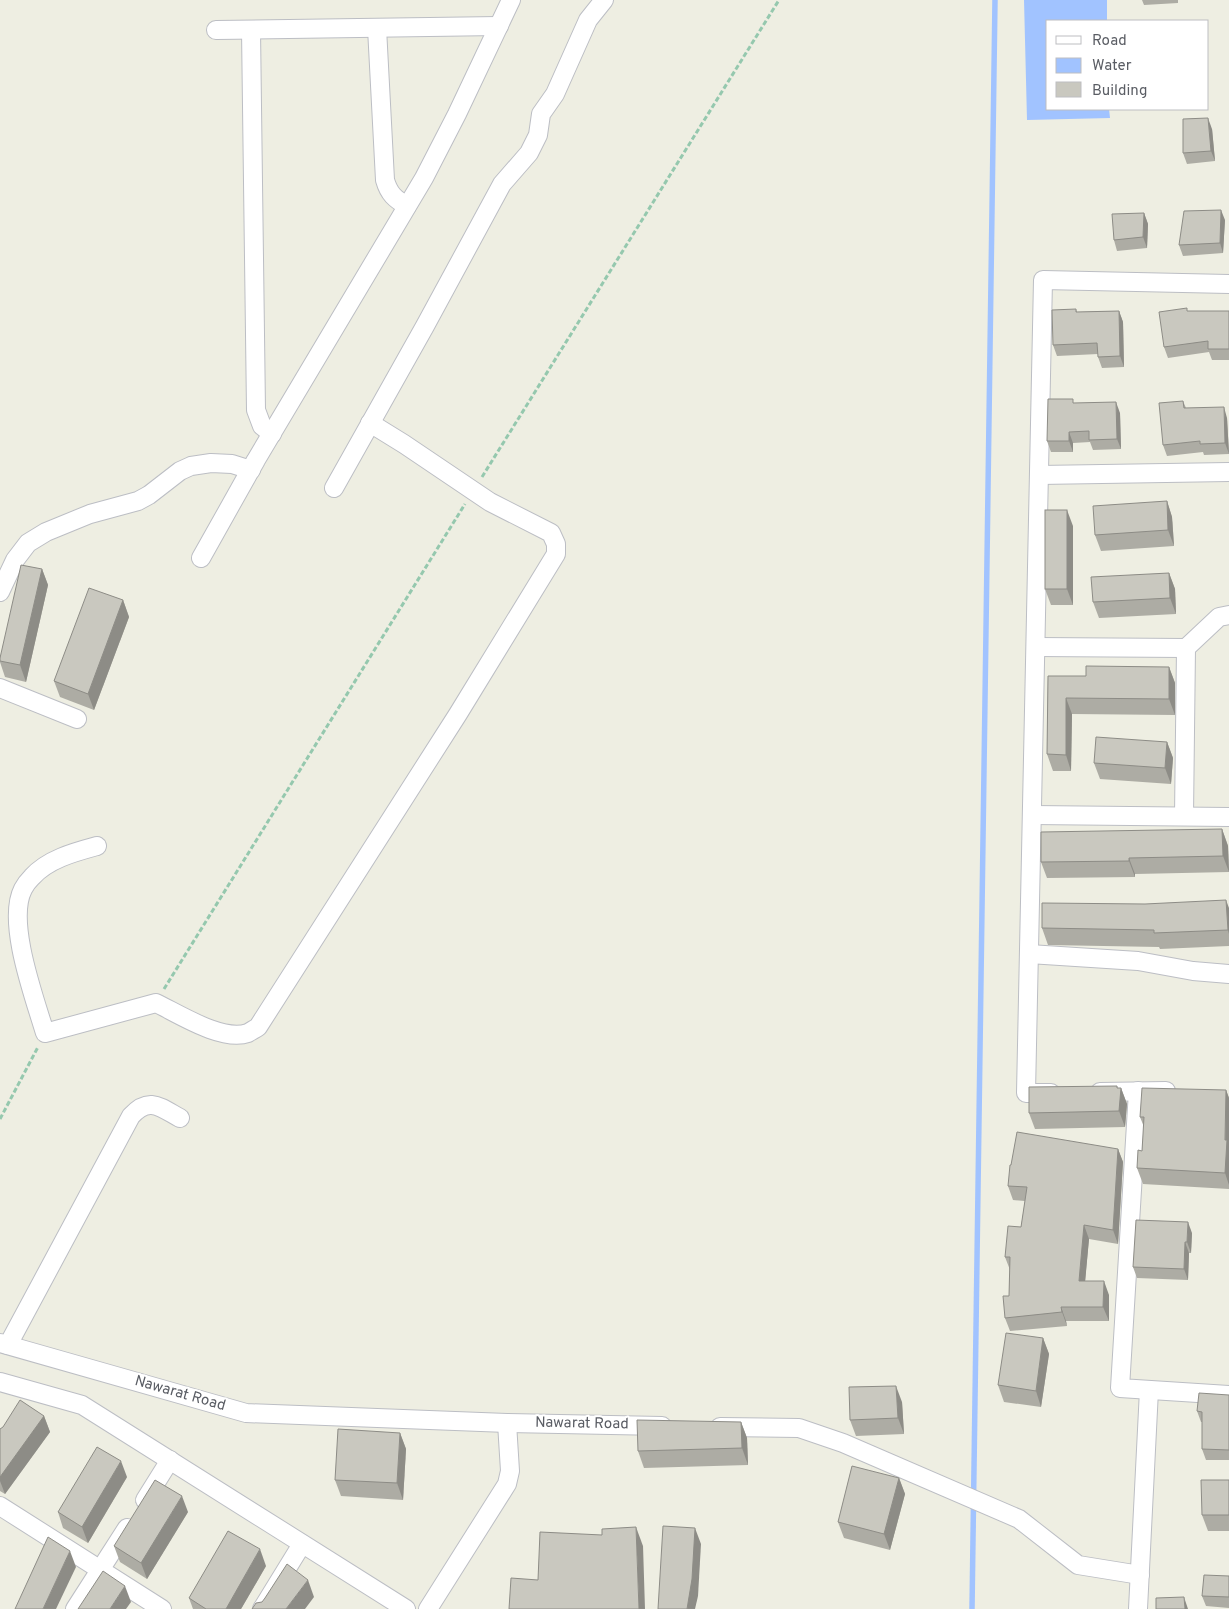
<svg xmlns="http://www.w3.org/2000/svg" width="1229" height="1609" font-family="Overpass,sans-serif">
	<rect width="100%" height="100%" fill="#eeeee2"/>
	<path fill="#a1c3ff" d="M1024 0H1107V21H1048V109H1109L1110 118 1027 120Z"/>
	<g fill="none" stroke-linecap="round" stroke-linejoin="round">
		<path stroke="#a1c3ff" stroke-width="5.5" d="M972 1609 995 0"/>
		<g stroke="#bcbec4" stroke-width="20">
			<g id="minor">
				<path d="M377 28 385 180C389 194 395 199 407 206"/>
				<path d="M216 30 499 26"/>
				<path d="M251 30 256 410 262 426 272 434"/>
				<path d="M1039 475 1229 472"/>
				<path d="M334 488 425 326 502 184 529 153 538 135 541 114 555 94 588 20 604 0"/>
				<path d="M201 558 256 460 424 178 457 114 511 0"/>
				<path d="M0 592 15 560 28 543 46 532 90 514 138 501 149 495 180 471 191 466 211 463 232 464 251 470"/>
				<path d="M1036 647 1186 648"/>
				<path d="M0 688 77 719"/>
				<path d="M1032 815 1229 817"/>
				<path d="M1184 816 1186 648 1219 617 1229 615"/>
				<path d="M97 846C75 852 48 859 32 877 29 880 25 885 23 889 6 922 35 999 45 1033L156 1003C179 1014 222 1042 248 1033 251 1031 255 1029 258 1027L458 714 556 554V544L551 533 490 502 404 444 370 423"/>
				<path d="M1029 954 1138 961 1193 971 1229 974"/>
				<path d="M1138 1091 1120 1388 1229 1395"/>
				<path d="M1100 1092 1166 1091"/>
				<path d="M1051 1093H1026L1043 280 1229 284"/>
				<path d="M0 1343 246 1413 507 1423 662 1426"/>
				<path d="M8 1345 131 1116C149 1096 160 1107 180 1118"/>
				<path d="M0 1382 82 1405 406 1609"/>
				<path d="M720 1427 799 1428 843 1443 1019 1519 1078 1565 1140 1575"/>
				<path d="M145 1500 170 1460"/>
				<path d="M0 1506 162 1609"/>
				<path d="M75 1609 127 1528"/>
				<path d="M262 1609 302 1544"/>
				<path d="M428 1609 507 1484 510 1471 507 1423"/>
				<path d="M1138 1609 1149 1390"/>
			</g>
		</g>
		<g stroke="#95c8ae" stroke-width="3" stroke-dasharray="5 2.5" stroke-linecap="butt">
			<path d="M482 477 779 0"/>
			<path d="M164 989 465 504"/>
			<path d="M0 1119 38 1047"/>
		</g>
		<use href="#minor" stroke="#fff" stroke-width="18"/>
	</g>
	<g fill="#adaca4">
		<path d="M1142 0H1178V3L1144 5Z"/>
		<path d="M1212 129 1215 161 1187 164 1183 153Z"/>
		<path d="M1144 213 1148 224 1147 248 1117 251 1114 240Z"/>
		<path d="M1225 220 1223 253 1183 256 1179 245Z"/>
		<path d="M1076 309 1077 312 1119 311 1123 322 1124 367 1102 368 1098 357V354L1057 356 1053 345Z"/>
		<path d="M1188 311H1229V360H1212L1209 352 1168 358 1164 347Z"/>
		<path d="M1183 401 1186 408 1227 418 1229 454 1204 455 1203 452 1167 456 1163 445Z"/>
		<path d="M1075 403 1120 413 1121 449 1093 450 1090 442 1073 443V452H1051L1047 441Z"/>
		<path d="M1167 501 1172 517 1174 546 1101 551 1095 535Z"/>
		<path d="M1073 526V605H1051L1045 589Z"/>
		<path d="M42 569 48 585 26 682 5 677 0 662V658Z"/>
		<path d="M1169 573 1175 589 1176 614 1099 618 1093 602Z"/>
		<path d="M123 600 129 617 94 710 60 697 54 681Z"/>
		<path d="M1169 667 1175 683V715L1072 714 1071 771H1053L1047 754 1048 676H1086Z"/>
		<path d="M1167 742 1173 758 1171 784 1100 779 1094 763Z"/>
		<path d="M1222 829 1228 846 1229 872 1135 874V877L1047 878 1041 862Z"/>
		<path d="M1229 908V946L1160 949 1159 947 1048 945 1042 928Z"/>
		<path d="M1121 1088 1127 1104 1125 1127 1035 1129 1029 1113Z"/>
		<path d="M1226 1090 1229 1098V1189L1143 1184 1137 1168 1142 1151 1144 1127 1140 1117Z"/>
		<path d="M1118 1149 1123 1162 1118 1244 1089 1239 1085 1281 1109 1295V1321H1066L1067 1326 1010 1331 1005 1318 1009 1296 1010 1270 1005 1257 1021 1227 1025 1201 1013 1200 1008 1186Z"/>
		<path d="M1192 1233 1191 1253H1189L1188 1280 1137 1278 1133 1267Z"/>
		<path d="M1043 1338 1049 1354 1041 1407 1004 1402 998 1385Z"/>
		<path d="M1229 1395V1460H1206L1202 1449V1422H1201L1197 1411Z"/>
		<path d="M902 1402 904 1434 856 1436 850 1420Z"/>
		<path d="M44 1416 50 1432 5 1494 0 1491V1429Z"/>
		<path d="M741 1422 747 1438 748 1465 644 1468 638 1451Z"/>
		<path d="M400 1433 406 1449 403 1500 341 1496 335 1480Z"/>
		<path d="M127 1477 88 1543 63 1528 58 1512Z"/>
		<path d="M899 1478 905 1494 890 1550 844 1538 838 1522Z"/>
		<path d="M1229 1480V1531H1208L1202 1515Z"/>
		<path d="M188 1512 147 1579 120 1562 114 1546Z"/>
		<path d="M266 1566 241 1609H193L189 1598Z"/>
		<path d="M1229 1576V1608L1206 1606 1202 1596Z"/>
	</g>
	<g fill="#8d8c86">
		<path d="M1208 118 1212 129 1215 161 1211 151Z"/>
		<path d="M1221 210 1225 220 1223 253 1220 243Z"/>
		<path d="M1144 213 1148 224 1147 248 1143 237Z"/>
		<path d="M1119 311 1123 322 1124 367 1120 356Z"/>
		<path d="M1116 402 1120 413 1121 449 1117 439Z"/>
		<path d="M1224 407 1227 418 1229 454 1225 443Z"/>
		<path d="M1069 432 1073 443V452L1069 441Z"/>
		<path d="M1167 501 1172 517 1174 546 1168 530Z"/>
		<path d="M1067 510 1073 526V605L1067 589Z"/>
		<path d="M42 569 48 585 26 682 20 665Z"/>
		<path d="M1169 573 1175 589 1176 614 1170 598Z"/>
		<path d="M123 600 129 617 94 710 88 694Z"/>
		<path d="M1169 667 1175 683V715L1169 699Z"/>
		<path d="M1066 698 1072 714 1071 771 1066 755Z"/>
		<path d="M1167 742 1173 758 1171 784 1165 768Z"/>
		<path d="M1222 829 1228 846 1229 872 1223 856Z"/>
		<path d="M1129 858 1135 874V877L1129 861Z"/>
		<path d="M1226 900 1229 908V934L1228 930Z"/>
		<path d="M1117 1086 1120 1095 1121 1088 1127 1104 1125 1127 1119 1111Z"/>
		<path d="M1226 1090 1229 1098V1185L1225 1173Z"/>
		<path d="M1118 1149 1123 1162 1118 1244 1113 1230Z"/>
		<path d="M1188 1222 1192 1233 1191 1253 1187 1242Z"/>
		<path d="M1084 1225 1089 1239 1084 1294 1079 1281Z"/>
		<path d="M1185 1242 1189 1253 1188 1280 1184 1269Z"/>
		<path d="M1104 1281 1109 1295V1321L1103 1307Z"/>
		<path d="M1061 1307 1066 1321 1067 1326 1062 1312Z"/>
		<path d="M1043 1338 1049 1354 1041 1407 1036 1391Z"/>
		<path d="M896 1386 902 1402 904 1434 898 1418Z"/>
		<path d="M44 1416 50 1432 5 1494 0 1481V1477Z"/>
		<path d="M741 1422 747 1438 748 1465 742 1448Z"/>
		<path d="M400 1433 406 1449 403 1500 397 1483Z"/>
		<path d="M121 1461 127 1477 88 1543 82 1527Z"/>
		<path d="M899 1478 905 1494 890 1550 884 1534Z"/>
		<path d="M182 1496 188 1512 147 1579 141 1563Z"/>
		<path d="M636 1527 643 1546 645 1609H639Z"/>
		<path d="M695 1528 701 1544 698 1596 695 1609H687Z"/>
		<path d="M260 1549 266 1566 241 1609H226Z"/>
		<path d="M70 1551 76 1567 56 1609H43Z"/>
		<path d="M308 1580 314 1597 305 1609H286Z"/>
		<path d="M125 1586 131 1602 126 1609H110Z"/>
		<path d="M1184 1597 1188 1609H1185Z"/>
	</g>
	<g fill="#c9c8bf" stroke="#8d8c86">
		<path d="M1208 118 1211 151 1183 153V119Z"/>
		<path d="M1221 210 1220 243 1179 245 1184 211Z"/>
		<path d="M1144 213 1143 237 1114 240 1112 214Z"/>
		<path d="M1187 308V311H1229V349H1208V341L1164 347 1159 312Z"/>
		<path d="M1076 309V312L1119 311 1120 356 1098 357 1097 343 1053 345 1052 310Z"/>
		<path d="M1048 399H1073V403L1116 402 1117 439 1089 440V431L1069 432V441H1047Z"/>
		<path d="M1183 401 1184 408 1224 407 1225 443 1200 444V441L1163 445 1159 403Z"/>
		<path d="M1167 501 1168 530 1095 535 1093 506Z"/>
		<rect x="1045" y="510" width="22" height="79"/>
		<path d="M21 565 42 569 20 665 0 661V658Z"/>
		<path d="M1169 573 1170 598 1093 602 1091 577Z"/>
		<path d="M89 588 123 600 88 694 54 681Z"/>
		<path d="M1086 666 1169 667V699L1066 698V755L1047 754 1048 676H1086Z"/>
		<path d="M1096 737 1167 742 1165 768 1094 763Z"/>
		<path d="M1222 829 1223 856 1129 858V861L1041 862V832Z"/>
		<path d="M1226 900 1228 930 1154 933V930L1042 928V903L1145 904Z"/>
		<path d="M1117 1086V1088H1121L1119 1111 1029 1113V1087Z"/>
		<path d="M1142 1088 1226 1090 1225 1140H1227L1225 1173 1137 1168 1138 1150 1142 1151 1144 1117H1140Z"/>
		<path d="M1017 1132 1118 1149 1113 1230 1084 1225 1079 1281H1104L1103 1307H1061L1062 1312 1005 1318 1003 1296H1009L1010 1257H1005L1008 1226 1021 1227 1027 1187 1008 1186 1010 1165H1011Z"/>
		<path d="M1136 1220 1188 1222 1187 1242H1185L1184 1269 1133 1267Z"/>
		<path d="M1006 1333 1043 1338 1036 1391 998 1385Z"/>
		<path d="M896 1386 898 1418 850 1420 849 1387Z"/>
		<path d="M1199 1393 1229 1395V1450L1202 1449V1412L1197 1411Z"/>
		<path d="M20 1400 44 1416 0 1477V1429L3 1427Z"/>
		<path d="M637 1420 741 1422 742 1448 638 1451Z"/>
		<path d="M338 1429 400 1433 397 1483 335 1480Z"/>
		<path d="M97 1447 121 1461 82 1527 58 1512Z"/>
		<path d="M852 1466 899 1478 884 1534 838 1522Z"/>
		<path d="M155 1480 182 1496 141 1563 114 1546Z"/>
		<path d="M1201 1480H1229V1515H1202Z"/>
		<path d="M663 1526 695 1528 692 1579 687 1609H658Z"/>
		<path d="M636 1527 639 1609H509L511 1578 538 1580 540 1532 602 1535V1529Z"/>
		<path d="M228 1531 260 1549 226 1609H206L189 1598Z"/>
		<path d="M48 1537 70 1551 43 1609H15Z"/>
		<path d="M287 1564 308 1580 286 1609H252L256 1603 262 1602 265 1598Z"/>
		<path d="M103 1571 125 1586 110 1609H78Z"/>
		<path d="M1204 1575 1229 1576V1597L1202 1596Z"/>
		<path d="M1184 1597 1185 1609H1156V1598Z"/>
	</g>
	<g text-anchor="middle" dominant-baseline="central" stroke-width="4" stroke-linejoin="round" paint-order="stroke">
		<g font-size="15" fill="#5a5d64" stroke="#fff">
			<text transform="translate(180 1394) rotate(16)">Nawarat Road</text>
			<text transform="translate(582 1424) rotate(1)">Nawarat Road</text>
		</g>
	</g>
	<rect x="1046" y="20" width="162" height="90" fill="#ffffff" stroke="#bdbec1"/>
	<rect x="1056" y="36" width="25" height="8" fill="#ffffff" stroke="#bdbec1"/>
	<text x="1092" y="45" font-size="15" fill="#5a5d64">Road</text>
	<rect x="1056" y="58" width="25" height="15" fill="#a1c3ff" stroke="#bdbec1"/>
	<text x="1092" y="70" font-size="15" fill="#5a5d64">Water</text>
	<rect x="1056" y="82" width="25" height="15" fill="#c9c8bf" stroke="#bdbec1"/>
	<text x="1092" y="95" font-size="15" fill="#5a5d64">Building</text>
</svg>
